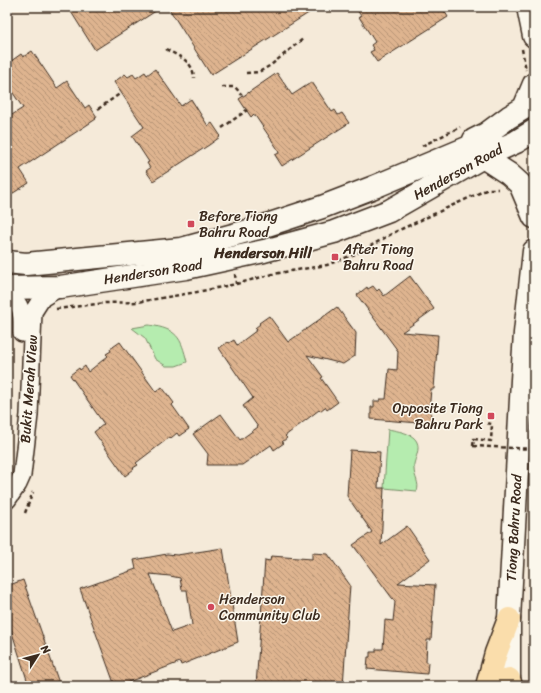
<svg xmlns="http://www.w3.org/2000/svg" width="541" height="693" font-family="Sriracha,sans-serif">
	<defs>
		<pattern id="building-back-hatch" width="6" height="6" patternUnits="userSpaceOnUse"><rect width="6" height="6" fill="#deb48f"/><path d="M-1 5l2 2M0 0l6 6M5-1l2 2" fill="none" stroke="#b59374"/></pattern>
	</defs>
	<rect width="100%" height="100%" fill="#f5ead9"/>
	<filter id="ink" filterUnits="userSpaceOnUse"><feTurbulence type="fractalNoise" baseFrequency=".025" numOctaves="2"/><feDisplacementMap in="SourceGraphic" scale="8" xChannelSelector="R" yChannelSelector="G"/><feConvolveMatrix kernelMatrix="1 2 1 2 8 2 1 2 1" color-interpolation-filters="sRGB"/></filter>
	<g filter="url(#ink)">
		<g fill="#b5ecaf" stroke="#788b66">
			<path d="M149 325C177 329 181 337 187 362L176 366H166L155 359 145 338 132 328Z"/>
			<path d="M388 429C402 432 423 434 417 454 416 459 413 463 414 469 414 477 420 483 417 491L384 488Z"/>
			<path d="M534 596V686H532L530 675Z"/>
		</g>
		<g fill="url(#building-back-hatch)" stroke="#3b2a1e" fill-rule="evenodd">
			<path d="M68 7H162L95 50Z"/>
			<path d="M168 7H318L211 75Z"/>
			<path d="M355 7H442L448 17 377 62 370 52 374 50 371 45 375 42 359 17 361 16Z"/>
			<path d="M32 51 57 88 67 81 85 108 89 105 97 117 95 118 96 119 20 169 29 183 7 197V118L23 108 7 84V64L21 54 23 57Z"/>
			<path d="M155 69 181 106 191 99 208 126 212 123 220 135 219 136 220 137 209 145 153 181 146 171 150 168 147 163 149 162 132 136 144 127 114 82 125 74 128 77 133 74 136 78 145 72 147 75Z"/>
			<path d="M277 73 292 95 312 82 332 112 335 110 338 115 342 113 349 123 282 166 275 155 279 153 277 148 254 114 251 117 239 99Z"/>
			<path d="M410 276 434 309 402 332 438 335 434 389H431L429 412H431V424L371 419V407H374V401H380V399H386L389 369 397 370 398 351 357 295 367 287 368 289 373 286 377 291 379 289 384 296Z"/>
			<path d="M337 307 356 333 355 356 343 364 307 355 323 377 321 378 338 402 327 410 325 407 320 411 319 410 285 436 287 438 282 442 284 443 274 450 271 445 242 465H207L208 454 193 434 221 414 240 440 258 427 243 406 253 398 219 348 228 342 229 343 234 340 237 345 257 330 255 328 260 324 259 323 269 316 288 342Z"/>
			<path d="M120 342 156 392 162 387 174 403 172 405 189 429 179 436 177 433 171 438 170 437 136 463 138 465 133 468 134 469 125 476 94 432 104 424 70 375 79 368 80 370 85 366 88 372 108 356 106 354 111 351 110 349Z"/>
			<path d="M350 450 380 452 378 488H384L381 545 407 526 430 559 398 583 435 585 431 640H427L426 662H428L427 674 367 669 368 657H370V652H376V649H383L385 620 393 621 395 602 353 545 372 532 347 496Z"/>
			<path d="M223 548 238 642 181 665 180 662 118 686H115L80 589 136 569 134 560 167 554 177 555ZM150 574 170 576 180 578 182 590H187L192 625 172 632Z"/>
			<path d="M312 553 328 554 350 585 343 686H256L265 560 270 561 271 556 312 559Z"/>
			<path d="M23 580 42 634 60 686H29L7 617V586Z"/>
		</g>
		<g fill="none" stroke-linecap="round" stroke-linejoin="round">
			<g stroke="#3b2a1e" stroke-width="20">
				<g id="minor">
					<path d="M7 293C24 306 22 314 22 333"/>
					<path d="M7 500 18 484 22 475 29 415 33 312 42 298 60 287"/>
				</g>
			</g>
			<g stroke="#3b2a1e" stroke-width="25">
				<g id="secondary">
					<path d="M528 7 534 36"/>
					<path d="M474 140 486 134 509 117 524 108 534 84"/>
					<path d="M483 157 509 174 520 184 534 217"/>
					<path d="M7 262 26 264 181 249 255 229 322 207 374 187 491 138"/>
					<path d="M7 288 60 287 186 268 264 251 334 232 389 211 483 157 516 142 534 131"/>
					<path d="M509 686V619L522 380 525 333 534 251"/>
				</g>
			</g>
			<g stroke="#3b2a1e" stroke-width="25">
				<g id="primary">
					<path d="M509 679 511 686"/>
					<path d="M487 686 496 653 509 619"/>
				</g>
			</g>
			<g stroke="#3b2a1e" stroke-width="2.5" stroke-dasharray="4 3" stroke-linecap="butt">
				<path d="M166 49C179 57 193 60 194 78"/>
				<path d="M522 49 526 70"/>
				<path d="M246 73 259 72 271 65 304 38"/>
				<path d="M222 87H235L242 95"/>
				<path d="M98 109 121 93"/>
				<path d="M222 128 247 110"/>
				<path d="M422 146 460 127"/>
				<path d="M235 274 236 284"/>
				<path d="M56 309 105 303 138 302 197 292 236 284 273 274 327 265 360 252 395 232 488 189H498"/>
				<path d="M473 446 474 439 491 441 492 424 486 423"/>
				<path d="M25 513 33 492"/>
			</g>
			<use href="#minor" stroke="#fbf7ec" stroke-width="17"/>
			<use href="#secondary" stroke="#fbf7ec" stroke-width="22"/>
			<use href="#primary" stroke="#faddab" stroke-width="22"/>
			<path stroke="#3b2a1e" stroke-width="2.5" stroke-dasharray="4 3" stroke-linecap="butt" d="M473 446 534 449"/>
		</g>
	</g>
	<g fill="#d1495b" stroke="#fbf7ec" stroke-width="1.5">
		<rect x="187" y="220" width="8" height="8" rx="2"/>
		<rect x="331" y="253" width="8" height="8" rx="2"/>
		<rect x="487" y="412" width="8" height="8" rx="2"/>
		<circle cx="211" cy="607" r="4"/>
	</g>
	<g text-anchor="middle" dominant-baseline="central" stroke-width="3" stroke-linejoin="round" paint-order="stroke">
		<g font-size="14" fill="#3b2a1e" stroke="#fbf7ec">
			<text transform="translate(458 172) rotate(-29)">Henderson Road</text>
			<text transform="translate(153 272) rotate(-9)">Henderson Road</text>
			<text transform="translate(29 389) rotate(-86)">Bukit Merah View</text>
			<text transform="translate(514 528) rotate(-87)">Tiong Bahru Road</text>
		</g>
		<g font-size="14" fill="#3b2a1e" stroke="#fbf7ec" text-anchor="start">
			<text x="199" y="216">Before Tiong<tspan x="199" dy="16">Bahru Road</tspan></text>
			<text x="343" y="249">After Tiong<tspan x="343" dy="16">Bahru Road</tspan></text>
			<text x="483" y="408" text-anchor="end">Opposite Tiong<tspan x="483" dy="16">Bahru Park</tspan></text>
			<text x="219" y="599">Henderson<tspan x="219" dy="16">Community Club</tspan></text>
		</g>
		<g font-size="15" font-weight="bold" fill="#3b2a1e" stroke="#fbf7ec">
			<text x="263" y="253">Henderson Hill</text>
		</g>
	</g>
	<rect width="541" height="693" fill="none" stroke="#fbf7ec" stroke-width="24"/>
	<rect x="12" y="12" width="517" height="669" fill="none" stroke="#3b2a1e" stroke-width="1.5" filter="url(#ink)"/>
	<g transform="translate(38 655) rotate(54)" stroke="#fbf7ec" stroke-width="3" paint-order="stroke">
	<path d="M0-3L7 15L0 10L-7 15Z" fill="#3b2a1e"/>
	<text y="-6" font-size="11" font-weight="bold" text-anchor="middle" fill="#3b2a1e">N</text>
	</g>
</svg>
